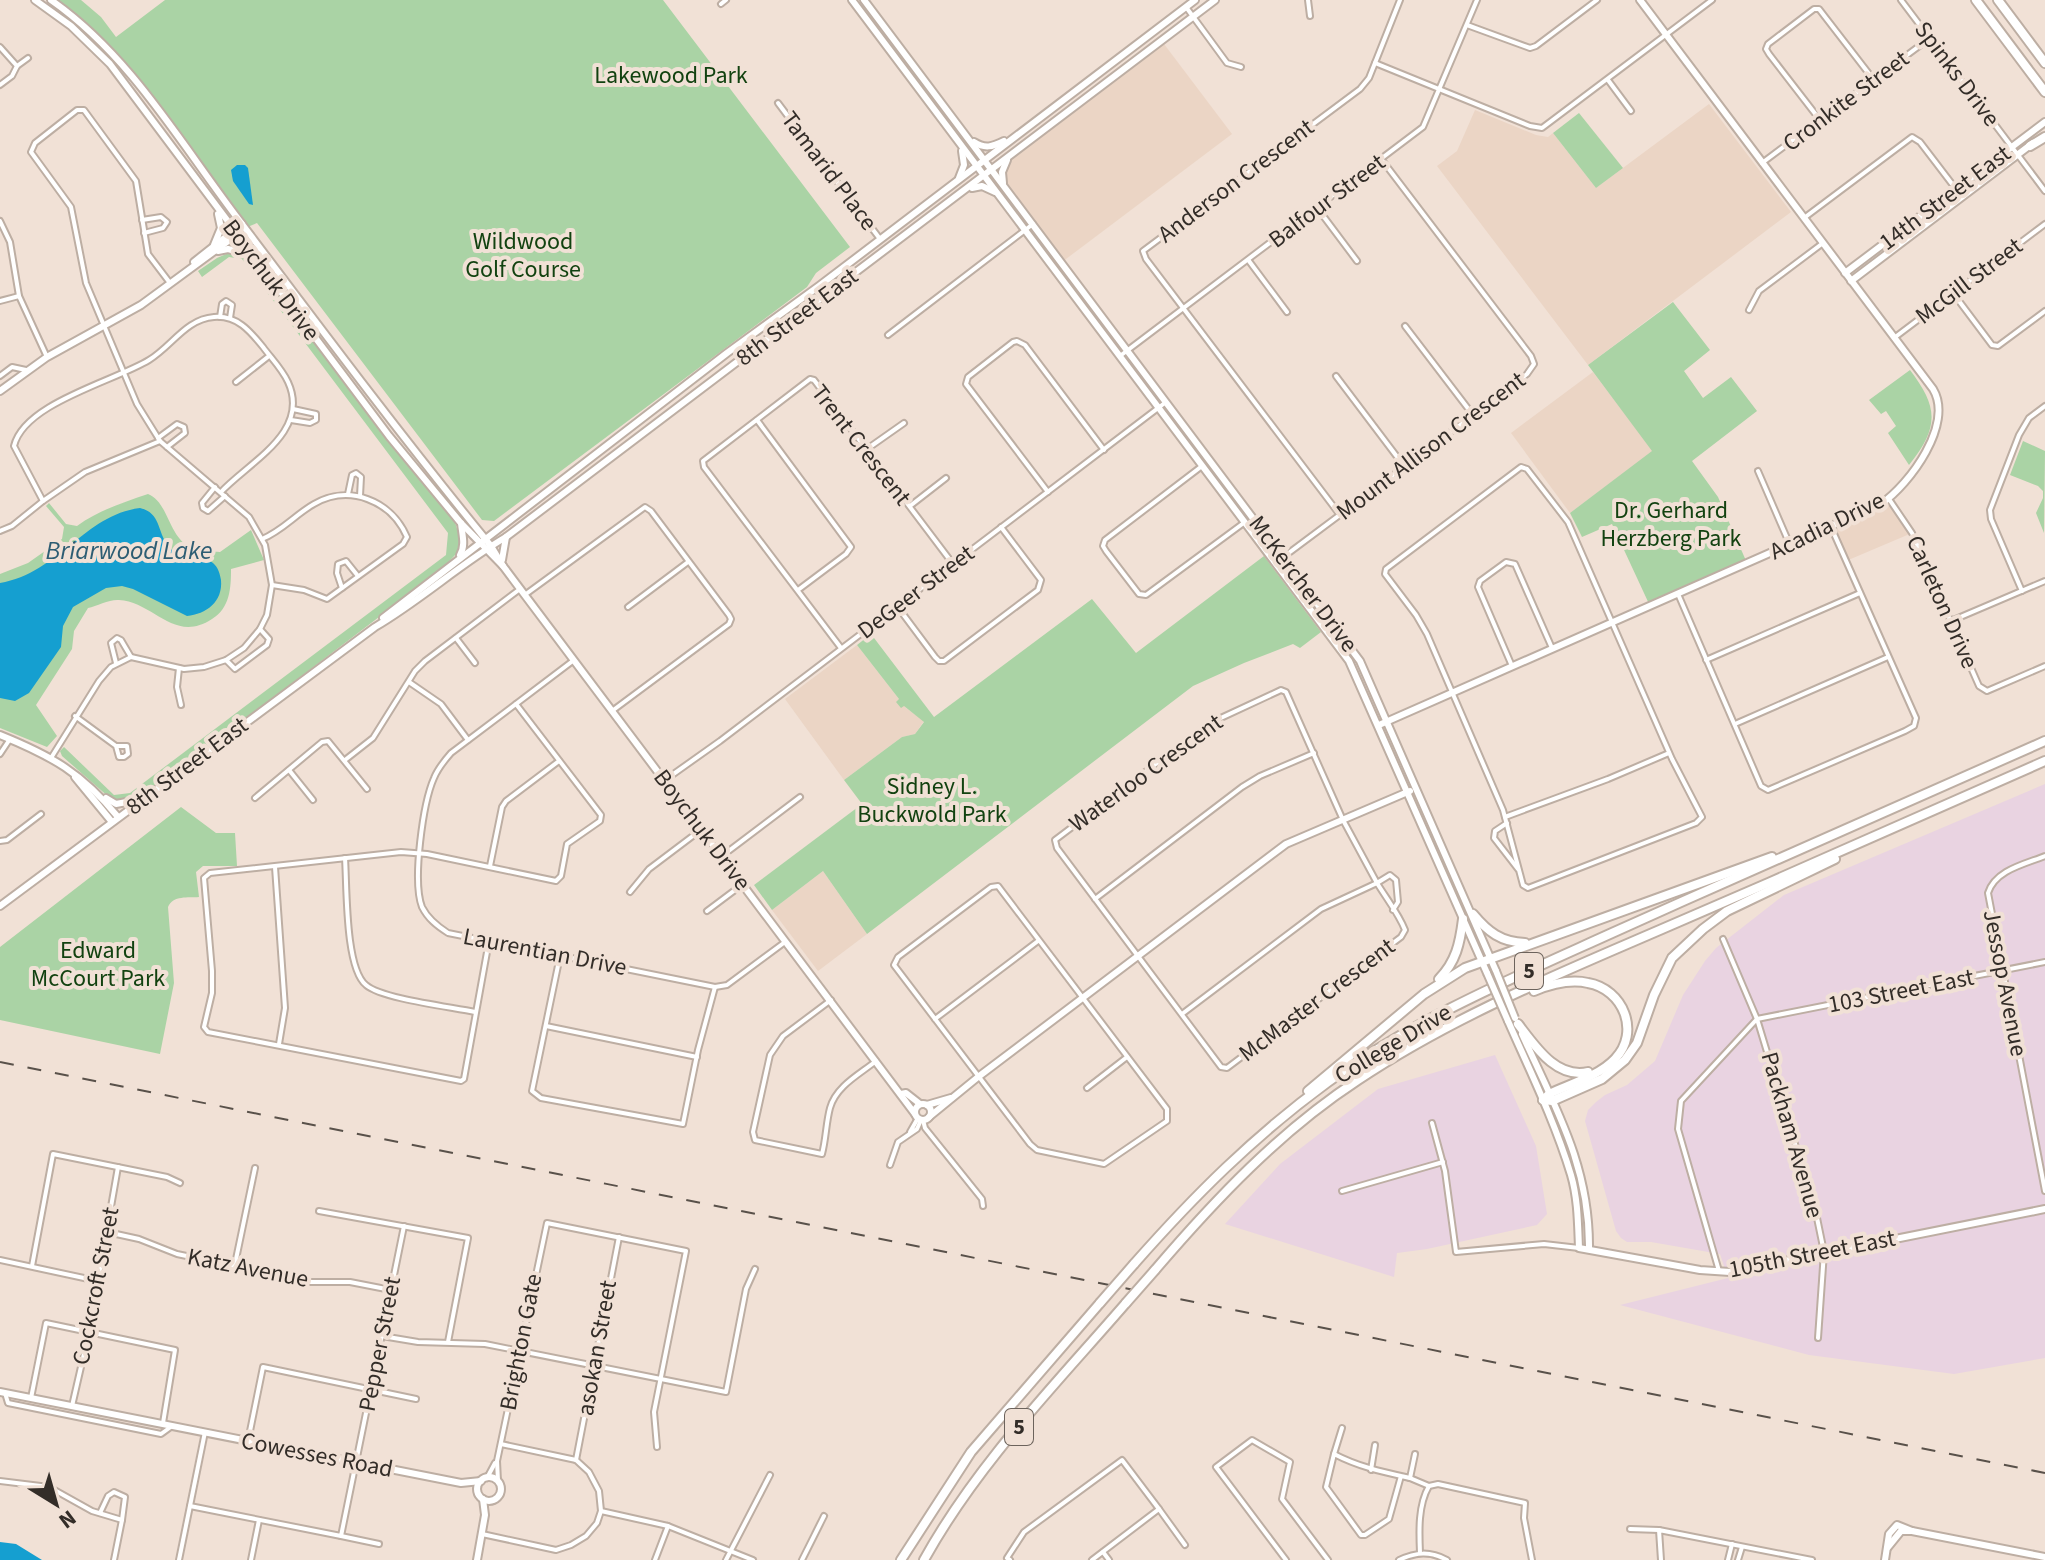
<svg xmlns="http://www.w3.org/2000/svg" width="2045" height="1560" font-family="'Source Sans 3',sans-serif">
	<rect width="100%" height="100%" fill="#f1e1d6"/>
	<g fill="#ebd5c5">
		<path d="M1161 40 1232 134 1062 262 1003 183 1004 166 1011 153Z"/>
		<path d="M1709 104 1791 212 1588 365 1437 166 1457 151 1475 110 1536 135 1548 137 1553 133 1596 188Z"/>
		<path d="M1593 372 1653 451 1570 513 1511 433Z"/>
		<path d="M1889 499 1912 533 1846 561 1831 527Z"/>
		<path d="M857 645 906 708 924 721 915 734 902 737 844 780 785 699Z"/>
		<path d="M823 871 867 934 818 971 772 910Z"/>
	</g>
	<g fill="#e9d3e1">
		<path d="M2045 784V1358L1954 1374 1809 1355 1620 1305 1728 1278 1720 1254 1651 1242H1627L1621 1238 1616 1231 1585 1121 1588 1110 1596 1102 1605 1095 1627 1085 1655 1061 1683 995 1705 961 1716 948 1784 895Z"/>
		<path d="M1495 1055 1536 1146 1547 1214 1537 1225 1427 1249 1397 1253 1394 1277 1225 1224 1280 1164 1378 1089Z"/>
	</g>
	<g fill="#aad3a5">
		<path d="M51 0H81L101 17 116 37 165 0H663L850 247 816 273 807 287 494 521 482 520 257 223 245 228 108 47Z"/>
		<path d="M1579 113 1623 168 1596 188 1553 133Z"/>
		<path d="M231 252 254 262 391 443 454 519 461 542 456 554 442 569 178 770 137 798 124 803 111 799 62 756 60 751 64 747 114 795 130 793 446 555 448 533 242 259 229 257 202 277 198 271 217 258Z"/>
		<path d="M1673 302 1710 350 1684 371 1703 398 1731 377 1757 411 1692 461 1718 497 1747 563 1650 606 1612 524 1582 537 1570 513 1652 451 1588 365Z"/>
		<path d="M1910 370C1938 407 1940 427 1909 465L1888 433 1896 426 1886 411 1881 414 1869 400Z"/>
		<path d="M2023 441 2045 451 2044 533 2036 513 2043 498V491L2038 486 2010 475Z"/>
		<path d="M148 494C170 503 168 540 194 549 202 551 212 551 220 552L251 530 264 560 231 569C231 588 230 608 212 619 174 644 154 602 119 600 110 599 97 606 88 608L74 631 72 649 36 705 57 736 47 747 0 728V574L28 563 62 539 64 527 46 506 49 503 66 524 77 526C99 510 122 503 148 494Z"/>
		<path d="M1264 556 1321 632 1300 648 1293 644 1244 663 1193 686 867 934 823 871 772 910 754 885 862 804 844 780 902 737 915 734 924 722 904 706 901 708 896 702 899 699 857 645 871 634 934 717 1092 599 1136 653Z"/>
		<path d="M181 807 216 833H235L237 866H203L196 872 199 897C188 898 173 895 168 907L174 983 160 1054 0 1020V947Z"/>
	</g>
	<g fill="#159fd0">
		<path d="M237 165H245L248 168 253 205 249 204 233 181 231 170Z"/>
		<path d="M140 508C161 513 157 531 168 546 181 562 200 552 213 563 218 567 220 574 221 580 223 602 206 614 187 616L133 589 122 586 106 588 73 607 63 626 61 647 29 693 15 701 0 698V583C59 573 84 515 140 508Z"/>
		<path d="M0 1542 16 1544 42 1560H0Z"/>
	</g>
	<g fill="none" stroke-linecap="round" stroke-linejoin="round">
		<g stroke="#bdaea3" stroke-width="8">
			<g id="street">
				<path d="M1308 0 1310 16"/>
				<path d="M1901 0 2045 191"/>
				<path d="M721 4 726 0"/>
				<path d="M1186 7 1227 63 1241 67"/>
				<path d="M1467 25 1530 48 1536 46 1597 0"/>
				<path d="M0 47 17 66 12 76 0 85"/>
				<path d="M1375 63 1530 126 1542 128 1712 0"/>
				<path d="M17 66 28 58"/>
				<path d="M1608 80 1631 111"/>
				<path d="M778 103 880 239"/>
				<path d="M1820 120 1769 54 1766 49 1768 44 1814 9H1819L1873 79"/>
				<path d="M1762 163 1930 38"/>
				<path d="M1318 209 1357 261"/>
				<path d="M1804 218 1912 137 1920 142 1962 197"/>
				<path d="M142 220 161 217 167 222 163 228 144 233"/>
				<path d="M0 221 10 242 19 296 47 357"/>
				<path d="M1249 261 1287 312"/>
				<path d="M1953 293 1992 345 1998 346 2045 311"/>
				<path d="M0 301 19 296"/>
				<path d="M1749 310 1759 291 1823 243"/>
				<path d="M220 317 222 304 226 301 232 305 230 318"/>
				<path d="M1405 326 1473 415"/>
				<path d="M888 335 1033 224"/>
				<path d="M1894 338 2045 224"/>
				<path d="M1120 356 1423 127 1477 0"/>
				<path d="M0 376 12 367 26 370"/>
				<path d="M1336 376 1404 466"/>
				<path d="M236 382 269 356"/>
				<path d="M291 420 310 423 316 420V414L293 409"/>
				<path d="M757 420 851 547 846 554 798 590"/>
				<path d="M158 438 177 424 184 427 185 433 167 447"/>
				<path d="M160 441 85 472 43 501 14 446C24 403 115 381 149 360 172 346 186 319 214 317 237 315 250 331 263 347 271 358 282 369 288 382 311 432 249 462 221 492"/>
				<path d="M867 449 904 423"/>
				<path d="M1202 466 1105 540 1103 546 1106 551 1139 594 1146 595 1245 522"/>
				<path d="M1521 467 1527 469 1568 522 1672 759 1702 817 1696 823 1528 888 1523 885 1503 810 1427 634 1416 615 1385 574 1386 569Z"/>
				<path d="M1758 471 1790 545"/>
				<path d="M215 487 202 503 203 508 208 511 225 496"/>
				<path d="M1048 492 966 384 968 377 1013 342 1017 341 1025 345 1104 450"/>
				<path d="M348 494 352 475 356 473 361 477 360 496"/>
				<path d="M1889 499 1912 533 1979 686 1987 691 2045 666"/>
				<path d="M910 506 946 478"/>
				<path d="M1340 515 1146 259 1143 251 1360 89 1369 78 1400 0"/>
				<path d="M0 531 12 526 43 501"/>
				<path d="M262 539C282 531 296 514 314 504 349 484 391 500 407 537L403 544 327 599 304 590 272 585"/>
				<path d="M1282 558 1507 390 1527 374 1534 364 1531 356 1382 160"/>
				<path d="M342 588 337 573 338 564 346 561 358 576"/>
				<path d="M2022 591 1991 519 1990 510 2019 435 2029 418 2045 406"/>
				<path d="M526 594 645 507 651 511 729 615 731 619 729 624 612 711"/>
				<path d="M1678 594 1761 786 1768 790 1905 731 1914 726 1916 718 1831 527"/>
				<path d="M897 606 935 657 939 661H944L1038 590 1041 580 1001 527"/>
				<path d="M628 607 688 562"/>
				<path d="M1951 621 2045 581"/>
				<path d="M456 638 475 663"/>
				<path d="M841 648 704 467 703 461 810 379 814 380 953 564"/>
				<path d="M226 660 235 669 267 645 269 639 260 629"/>
				<path d="M574 660 451 753C444 761 438 768 434 778 423 803 412 881 422 907 428 919 437 926 448 933L715 987 727 985 785 942"/>
				<path d="M1706 660 1860 593"/>
				<path d="M116 663 111 643 117 638 121 640 131 657"/>
				<path d="M1512 666 1478 587 1480 581 1506 562 1515 564 1552 648"/>
				<path d="M179 668 177 687 181 705"/>
				<path d="M409 682 441 704 468 740"/>
				<path d="M75 716 116 746 119 757H124L128 754 127 746H116"/>
				<path d="M1735 724 1888 657"/>
				<path d="M0 754 10 739"/>
				<path d="M51 758 99 681 111 667 131 657 184 669 204 667 226 660 244 648 260 629 267 615 272 585 265 545 249 517 160 441 137 404 86 283 71 207 31 152 35 143 77 110H84L136 181 148 254 170 283"/>
				<path d="M345 760 373 738 415 671 425 661 520 589"/>
				<path d="M289 770 313 800"/>
				<path d="M665 780 720 741 1166 402"/>
				<path d="M255 798 322 742 328 741 367 789"/>
				<path d="M1505 817 1608 779 1669 753"/>
				<path d="M1507 823 1495 831 1494 838 1518 869"/>
				<path d="M0 841 7 840 41 814"/>
				<path d="M722 856 800 797"/>
				<path d="M2045 856C2025 864 1995 870 1988 893L2045 1191"/>
				<path d="M345 858C347 887 345 968 366 985 382 999 452 1007 475 1012"/>
				<path d="M490 866 502 807 506 801 559 761"/>
				<path d="M275 867 285 1008 279 1044"/>
				<path d="M998 886 1167 1109V1121L1104 1164 1037 1150 1030 1144 894 965 898 957 991 887Z"/>
				<path d="M630 892 649 869 702 829"/>
				<path d="M1095 899 1242 787 1260 776 1314 753"/>
				<path d="M707 911 743 884"/>
				<path d="M1723 939 1757 1019 1816 1213 1824 1252 1818 1338"/>
				<path d="M489 941 464 1079 461 1081 208 1032 204 1027 212 993V971L204 878 210 873 401 852 427 854 556 881 561 876 567 844 600 821 601 815 516 704"/>
				<path d="M560 956 532 1091 541 1098 683 1124 698 1050 715 987"/>
				<path d="M831 1000 783 1036 770 1055 753 1132 755 1140 822 1154C826 1139 826 1123 830 1108 836 1086 860 1074 876 1061"/>
				<path d="M1182 1014 1321 909 1377 883 1343 820 1286 692 1281 690 1210 723 1055 840 1057 848 1221 1067 1227 1068 1401 937 1405 930C1399 914 1386 898 1377 883L1390 875 1396 880 1398 902 1393 910"/>
				<path d="M935 1019 1038 941"/>
				<path d="M546 1026 697 1057"/>
				<path d="M1087 1088 1127 1057"/>
				<path d="M923 1120 925 1128 982 1199 983 1206"/>
				<path d="M1432 1123 1445 1171 1456 1252 1544 1244 1579 1248"/>
				<path d="M910 1132 918 1118"/>
				<path d="M890 1165 898 1142 917 1129 921 1120"/>
				<path d="M1342 1191 1443 1162"/>
				<path d="M319 1211 468 1238 448 1342"/>
				<path d="M107 1232 139 1239 177 1254 310 1282H350L391 1290"/>
				<path d="M0 1260 98 1281"/>
				<path d="M235 1264 255 1168"/>
				<path d="M32 1266 53 1154 167 1177 180 1183"/>
				<path d="M1719 1271 1678 1129 1681 1101 1757 1019 2045 962"/>
				<path d="M382 1336 418 1342 485 1344 726 1392 746 1289 755 1269"/>
				<path d="M5 1393 8 1403 161 1434 172 1426"/>
				<path d="M31 1398 46 1323 175 1350 163 1423"/>
				<path d="M72 1406 89 1332 118 1167"/>
				<path d="M248 1441 263 1367 416 1399"/>
				<path d="M1334 1454 1342 1428"/>
				<path d="M576 1460 619 1237"/>
				<path d="M1371 1470 1375 1445"/>
				<path d="M1401 1476 1389 1519 1365 1535H1361L1326 1487 1334 1454C1359 1467 1383 1472 1410 1478L1429 1486"/>
				<path d="M487 1478 495 1463"/>
				<path d="M1410 1478 1415 1454"/>
				<path d="M0 1481 49 1487 92 1511 122 1520 114 1560"/>
				<path d="M498 1481 497 1461 547 1223 686 1251 654 1412 657 1447"/>
				<path d="M190 1506 341 1536 404 1226"/>
				<path d="M1159 1509 1185 1545"/>
				<path d="M601 1511 668 1526 753 1560"/>
				<path d="M100 1513 108 1496 114 1492 125 1497 122 1520"/>
				<path d="M1630 1529 1659 1530"/>
				<path d="M482 1534 556 1550 571 1545 586 1536 597 1523 601 1511 599 1491 589 1472 576 1460 501 1444"/>
				<path d="M341 1536 379 1544"/>
				<path d="M1103 1552 1109 1560"/>
				<path d="M1420 1553C1419 1531 1418 1505 1429 1486L1438 1484 1525 1503 1524 1518 1532 1560"/>
				<path d="M179 1560 205 1432"/>
				<path d="M251 1560 259 1520"/>
				<path d="M655 1560 668 1526"/>
				<path d="M726 1560 770 1475"/>
				<path d="M802 1560 824 1516"/>
				<path d="M1010 1560 1007 1558 1024 1532 1122 1460 1159 1509 1092 1560"/>
				<path d="M1286 1560 1216 1467 1252 1440 1290 1462 1282 1499 1328 1560"/>
				<path d="M1399 1560C1416 1552 1430 1551 1447 1560"/>
				<path d="M1661 1560 1659 1530 1812 1560"/>
				<path d="M1728 1560 1732 1544"/>
				<path d="M1738 1560 1742 1547"/>
			</g>
		</g>
		<g stroke="#bdaea3" stroke-width="10">
			<g id="secondary">
				<path d="M35 0 71 26 110 64 389 436 460 522 503 566"/>
				<path d="M51 0C131 56 181 144 239 220 321 329 404 440 491 546L503 566 915 1114"/>
				<path d="M852 0 1349 661 1487 973"/>
				<path d="M864 0 1360 661 1496 971"/>
				<path d="M974 142C985 149 992 147 1004 141"/>
				<path d="M959 178 964 165 962 151"/>
				<path d="M1003 183 1002 172 1007 160"/>
				<path d="M972 188 982 186 995 192"/>
				<path d="M214 245 221 228 218 214"/>
				<path d="M218 251 228 249 250 255"/>
				<path d="M194 262 242 224"/>
				<path d="M1845 273 2045 122"/>
				<path d="M1851 281 2033 143"/>
				<path d="M0 391 47 357 141 305 239 233"/>
				<path d="M460 555C466 545 462 534 461 523"/>
				<path d="M502 560 506 537"/>
				<path d="M383 618 727 353 819 286 1195 0"/>
				<path d="M1379 725 1881 504C1910 484 1954 424 1933 389L1640 0"/>
				<path d="M0 735C52 756 82 773 118 817"/>
				<path d="M75 777 112 822"/>
				<path d="M106 798 116 804 137 800"/>
				<path d="M0 906 375 627C421 600 460 564 506 537L1215 0"/>
				<path d="M1508 1021C1530 1071 1555 1122 1571 1175 1578 1199 1578 1224 1579 1248L1700 1270 1730 1272 2045 1209"/>
				<path d="M1522 1034C1555 1107 1590 1166 1589 1249"/>
				<path d="M901 1094 906 1093 920 1104"/>
				<circle cx="923" cy="1112" r="8"/>
				<path d="M927 1105 951 1098"/>
				<path d="M929 1117 978 1077 1286 844 1410 791"/>
				<path d="M0 1392 461 1483 481 1481"/>
				<circle cx="489" cy="1489" r="12"/>
				<path d="M1888 1547 1901 1531H1912"/>
				<path d="M477 1560 485 1515 483 1499"/>
				<path d="M1885 1560 1889 1534 1897 1525 1912 1531 2045 1557"/>
			</g>
		</g>
		<g stroke="#bdaea3" stroke-width="12">
			<g id="highway">
				<path d="M1976 0 2045 92"/>
				<path d="M1998 0 2045 63"/>
				<path d="M2030 146 2045 137"/>
				<path d="M1473 914C1488 932 1501 942 1525 943"/>
				<path d="M1439 979C1456 962 1460 943 1463 919"/>
				<path d="M1534 991C1551 984 1570 979 1588 983 1623 989 1641 1032 1615 1059 1599 1076 1570 1084 1549 1094L1543 1100"/>
				<path d="M1518 1024C1535 1046 1556 1079 1588 1072"/>
				<path d="M1308 1091 1424 994 1465 968 1772 857"/>
				<path d="M1543 1100 1552 1101 1602 1079 1625 1060 1637 1043 1654 995 1672 958 1703 929 1727 911 1835 859"/>
				<path d="M1134 1264C1194 1196 1254 1136 1328 1082 1415 1019 1515 977 1612 933 1756 868 1901 805 2045 741"/>
				<path d="M1155 1270C1215 1200 1280 1131 1358 1080 1452 1017 1558 974 1662 929 1790 874 1917 818 2045 761"/>
				<path d="M901 1560 971 1452 1100 1303"/>
				<path d="M924 1560C977 1464 1055 1385 1126 1303"/>
			</g>
		</g>
		<use href="#street" stroke="#fff" stroke-width="4"/>
		<use href="#secondary" stroke="#fff" stroke-width="6"/>
		<use href="#highway" stroke="#fff" stroke-width="8"/>
		<path stroke="#59514a" stroke-width="2" stroke-dasharray="14 14" stroke-linecap="butt" d="M0 1062 2045 1473"/>
		<g stroke="#bdaea3" stroke-width="10" stroke-linecap="butt">
			<g id="secondary-bridge">
				<path d="M1496 971 1515 1018"/>
				<path d="M1487 973 1508 1021"/>
			</g>
		</g>
		<g stroke="#bdaea3" stroke-width="12" stroke-linecap="butt">
			<g id="highway-bridge">
				<path d="M1100 1303 1134 1264"/>
				<path d="M1126 1303 1155 1270"/>
			</g>
		</g>
		<use href="#secondary-bridge" stroke="#fff" stroke-width="6"/>
		<use href="#highway-bridge" stroke="#fff" stroke-width="8"/>
	</g>
	<g text-anchor="middle" dominant-baseline="central" stroke-width="8" stroke-linejoin="round" paint-order="stroke">
		<g fill="#f1e1d6" stroke="#6c635c" stroke-width="2">
			<rect x="1515" y="953" width="28" height="36" rx="6"/>
			<rect x="1005" y="1409" width="28" height="36" rx="6"/>
		</g>
		<g font-size="22" font-weight="bold" fill="#332d28">
			<text x="1529" y="971">5</text>
			<text x="1019" y="1427">5</text>
		</g>
		<g font-size="24" fill="#332d28" stroke="#f1e1d6">
			<text transform="translate(1957 74) rotate(53)">Spinks Drive</text>
			<text transform="translate(1846 101) rotate(-37)">Cronkite Street</text>
			<text transform="translate(829 171) rotate(53)">Tamarid Place</text>
			<text transform="translate(1236 181) rotate(-37)">Anderson Crescent</text>
			<text transform="translate(1945 198) rotate(-37)">14th Street East</text>
			<text transform="translate(1327 201) rotate(-37)">Balfour Street</text>
			<text transform="translate(271 280) rotate(53)">Boychuk Drive</text>
			<text transform="translate(1969 281) rotate(-37)">McGill Street</text>
			<text transform="translate(797 317) rotate(-37)">8th Street East</text>
			<text transform="translate(861 445) rotate(52)">Trent Crescent</text>
			<text transform="translate(1431 446) rotate(-37)">Mount Allison Crescent</text>
			<text transform="translate(1827 526) rotate(-26)">Acadia Drive</text>
			<text transform="translate(1303 584) rotate(53)">McKercher Drive</text>
			<text transform="translate(916 592) rotate(-37)">DeGeer Street</text>
			<text transform="translate(1942 602) rotate(66)">Carleton Drive</text>
			<text transform="translate(187 766) rotate(-37)">8th Street East</text>
			<text transform="translate(1146 773) rotate(-36)">Waterloo Crescent</text>
			<text transform="translate(702 830) rotate(53)">Boychuk Drive</text>
			<text transform="translate(545 952) rotate(11)">Laurentian Drive</text>
			<text transform="translate(2005 983) rotate(79)">Jessop Avenue</text>
			<text transform="translate(1901 991) rotate(-11)">103 Street East</text>
			<text transform="translate(1317 1000) rotate(-37)">McMaster Crescent</text>
			<text transform="translate(1393 1044) rotate(-31)">College Drive</text>
			<text transform="translate(1792 1135) rotate(74)">Packham Avenue</text>
			<text transform="translate(1812 1254) rotate(-11)">105th Street East</text>
			<text transform="translate(248 1268) rotate(11)">Katz Avenue</text>
			<text transform="translate(96 1286) rotate(-79)">Cockcroft Street</text>
			<text transform="translate(521 1342) rotate(-79)">Brighton Gate</text>
			<text transform="translate(380 1344) rotate(-79)">Pepper Street</text>
			<text transform="translate(597 1348) rotate(-80)">asokan Street</text>
			<text transform="translate(317 1455) rotate(11)">Cowesses Road</text>
		</g>
		<g font-size="24" fill="#124210" stroke="#f1e1d6">
			<text x="671" y="75">Lakewood Park</text>
			<text x="523" y="241">Wildwood<tspan x="523" dy="28">Golf Course</tspan></text>
			<text x="1671" y="510">Dr. Gerhard<tspan x="1671" dy="28">Herzberg Park</tspan></text>
			<text x="932" y="786">Sidney L.<tspan x="932" dy="28">Buckwold Park</tspan></text>
			<text x="98" y="950">Edward<tspan x="98" dy="28">McCourt Park</tspan></text>
		</g>
		<g font-size="26" font-style="italic" fill="#2d5d73" stroke="#f1e1d6">
			<text x="129" y="550">Briarwood Lake</text>
		</g>
	</g>
	<g transform="translate(56 1504) rotate(143)" stroke="#f1e1d6" stroke-width="6" paint-order="stroke">
	<path d="M0-6L14 30L0 20L-14 30Z" fill="#332d28"/>
	<text y="-12" font-size="22" font-weight="bold" text-anchor="middle" fill="#332d28">N</text>
	</g>
</svg>
